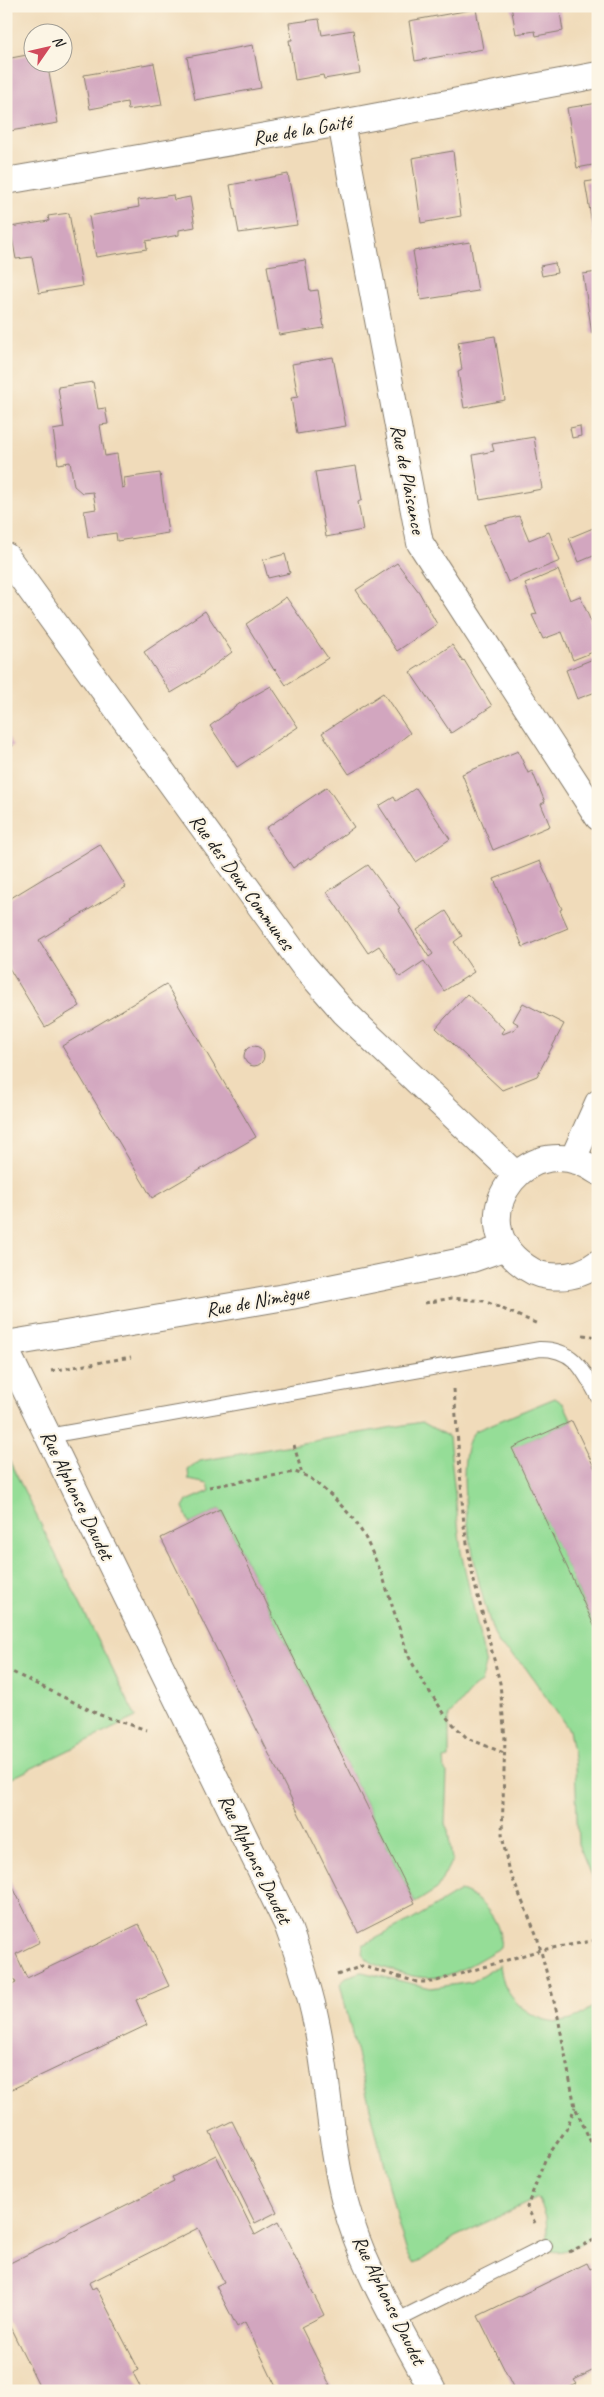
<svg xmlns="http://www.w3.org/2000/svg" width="604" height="2397" font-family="Caveat,sans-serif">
	<rect width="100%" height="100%" fill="#fcf5e5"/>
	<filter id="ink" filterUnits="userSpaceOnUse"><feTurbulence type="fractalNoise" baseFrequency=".02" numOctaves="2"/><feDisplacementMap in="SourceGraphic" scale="10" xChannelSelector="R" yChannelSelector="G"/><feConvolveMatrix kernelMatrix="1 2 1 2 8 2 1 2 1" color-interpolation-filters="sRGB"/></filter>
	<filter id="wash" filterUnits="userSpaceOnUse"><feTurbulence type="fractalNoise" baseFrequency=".0096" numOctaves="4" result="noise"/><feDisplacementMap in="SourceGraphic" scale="20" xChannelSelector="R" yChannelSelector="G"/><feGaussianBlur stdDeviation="1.12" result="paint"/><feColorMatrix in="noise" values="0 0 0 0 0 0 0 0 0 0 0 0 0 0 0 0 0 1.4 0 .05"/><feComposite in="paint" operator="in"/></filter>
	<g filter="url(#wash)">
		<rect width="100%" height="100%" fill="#f0dbba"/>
		<g fill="#95dd97" stroke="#587c5a">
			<path d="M555 1398 564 1404 572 1421 513 1448 598 1634V1893L578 1844 575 1764 569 1730 525 1667 499 1644 495 1636C480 1599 447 1461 475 1431Z"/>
			<path d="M422 1422 449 1437 461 1552 486 1665 481 1683C467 1690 461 1705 449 1715V1758L444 1759 445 1771 447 1773 445 1824 448 1830 452 1860 437 1889 415 1903 220 1509 190 1524 183 1508 187 1501 210 1491 208 1484 189 1480 188 1470 200 1461Z"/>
			<path d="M6 1454 136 1717 6 1781Z"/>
			<path d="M460 1891C482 1897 504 1924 500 1948 456 1972 443 1988 391 1970 380 1966 369 1964 362 1953L363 1945 412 1920Z"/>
			<path d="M500 1965C501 1971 502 1978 504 1984 514 2008 545 2028 571 2020 580 2017 589 2008 598 2004V2234C583 2241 564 2257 548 2250L546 2216 538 2198 455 2237 422 2260 413 2263 407 2253 397 2219 340 1984 346 1977 362 1972 431 1988 472 1982Z"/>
		</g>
		<g id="blocks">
			<g fill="#d2a6bf">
				<path d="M511 6H559L563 31 536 36 535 31 516 34Z"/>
				<path d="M476 9 483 49 415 61 409 21Z"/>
				<path d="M319 19 322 35 353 30 360 73 324 79 323 75 295 80 289 40H292L289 23Z"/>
				<path d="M253 45 261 88 195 100 187 57Z"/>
				<path d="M32 54V62H47L58 123 10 131 6 112V59Z"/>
				<path d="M154 63 162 105 128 110 127 102 90 109 84 75Z"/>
				<path d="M598 103V164L577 168 567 108Z"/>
				<path d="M453 151 461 216 421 223 412 158Z"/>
				<path d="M288 174 297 225 239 233 230 185Z"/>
				<path d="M598 180V241H595L585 182Z"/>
				<path d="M173 195 174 200 190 197 195 227 179 230V235L146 241 147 249 96 257 89 216 139 207 138 200Z"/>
				<path d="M69 213 82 286 39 293 32 257 16 259 10 227 49 221 48 216Z"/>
				<path d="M470 242 478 291 421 300 413 251Z"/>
				<path d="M305 260 310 291 318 290 324 328 279 335 267 266Z"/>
				<path d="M555 263 557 273 542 276 540 266Z"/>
				<path d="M598 272V333L592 334 583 274Z"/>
				<path d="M495 336 505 400 464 408 458 372 462 370 458 342Z"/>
				<path d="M333 357 346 426 297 434 291 398 298 397 292 364Z"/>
				<path d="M93 382 98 409 105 408 108 424 100 425 105 456 117 454 122 488 125 487 124 478 160 473 168 533 117 541 116 533 88 537 84 511 96 509 93 492 82 493 74 486 70 462 58 464 53 430 64 428 58 387Z"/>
				<path d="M580 426 581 436 572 438 570 428Z"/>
				<path d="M534 437 542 489 480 500 473 455 494 451 492 444Z"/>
				<path d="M356 466 362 500 358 502 363 530 326 537 315 472Z"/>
				<path d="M519 516 529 540 549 532 560 561 508 582 484 525Z"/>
				<path d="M598 526V554L579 562 569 538Z"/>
				<path d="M285 554 290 573 268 578 263 560Z"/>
				<path d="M397 563 419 592 437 624 397 651 356 590Z"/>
				<path d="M558 570 570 600 580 596 598 638V650L573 660 562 632 543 639 532 615 537 614 525 584Z"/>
				<path d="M286 597 328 658 286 685 275 669 274 670 246 624Z"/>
				<path d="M205 611 232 652 203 674 171 693 144 652Z"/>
				<path d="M452 645 463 661 464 660 492 706 451 733 410 672Z"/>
				<path d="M598 657V691L577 699 566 670Z"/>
				<path d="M271 686 298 727 237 767 210 726 239 704Z"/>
				<path d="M383 693 410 733 381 756 349 774 322 733Z"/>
				<path d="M6 732 13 746 6 749Z"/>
				<path d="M518 751 528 773 532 771 545 802 541 804 550 826 493 850 462 774Z"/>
				<path d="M327 787 354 827 311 859 309 857 293 868 266 828Z"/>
				<path d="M416 788 450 839 416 862 379 806 394 797 396 801Z"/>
				<path d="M100 844 126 887 39 940 80 1006 45 1027 6 963V901Z"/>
				<path d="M540 861 562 909 560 910 568 928 523 947 494 879Z"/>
				<path d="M368 865 400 908 398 909 429 957 433 954 417 930 446 911 462 936 454 942 474 972 444 991 424 961 400 977 379 946 368 953 327 892Z"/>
				<path d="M166 984 256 1137 152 1198 62 1046Z"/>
				<path d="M467 994 504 1029 501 1033 503 1034 515 1029 518 1024 513 1021 523 1003 564 1024 537 1076 502 1090 436 1028Z"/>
				<circle cx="254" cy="1056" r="10"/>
				<path d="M572 1421 598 1475V1634L512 1448Z"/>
				<path d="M220 1509 415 1903 358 1932 161 1538Z"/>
				<path d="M6 1873 40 1942 16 1954 27 1978 139 1924 169 1986 136 2000 147 2025 6 2092V1988L16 1983 6 1965Z"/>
				<path d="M232 2121 277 2212 255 2223 210 2132Z"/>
				<path d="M216 2155 255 2235 278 2222 324 2315 301 2327 332 2389 328 2391H278L245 2322 237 2327 216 2286 224 2282 198 2228 89 2283 92 2289 96 2287 139 2370 133 2373 142 2390 147 2387 149 2391H42L6 2319V2265L174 2181 172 2177Z"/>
				<path d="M587 2263 590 2269 598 2266V2368L574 2380 577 2384 561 2391H515L478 2316Z"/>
			</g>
		</g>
	</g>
	<g filter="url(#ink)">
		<use href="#blocks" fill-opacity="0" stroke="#867c6b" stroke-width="1"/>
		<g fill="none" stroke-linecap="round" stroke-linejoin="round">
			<g stroke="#867c6b" stroke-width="16">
				<g id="lane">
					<path d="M48 1436 540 1349C575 1349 583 1370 598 1397"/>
					<path d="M396 2321 545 2246"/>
				</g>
			</g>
			<g stroke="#867c6b" stroke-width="28">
				<g id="street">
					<path d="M341 123 420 543 598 817"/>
					<path d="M6 181 341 123 598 75"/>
					<path d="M6 556 303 965 344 1012 516 1175"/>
					<path d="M573 1159 598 1103"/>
					<path d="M598 1172C530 1123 463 1214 518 1261 526 1268 536 1275 548 1276 566 1278 583 1275 598 1263"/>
					<path d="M6 1344 291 1296 472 1259 506 1247"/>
					<path d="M6 1350 287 1924C299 1957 310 1991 317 2026 329 2084 330 2144 345 2202 362 2269 401 2330 433 2391"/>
				</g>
			</g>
			<g stroke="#867c6b" stroke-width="3" stroke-dasharray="4 4" stroke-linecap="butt">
				<path d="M425 1303 452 1298 484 1301 538 1324"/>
				<path d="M583 1335 598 1337"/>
				<path d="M51 1371 131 1357"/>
				<path d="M454 1389 464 1526 473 1577 500 1683 505 1739 502 1834 508 1868 537 1936 558 2017 575 2107 598 2158"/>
				<path d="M294 1445 302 1474"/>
				<path d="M209 1487 295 1472 309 1477 334 1498 354 1519 365 1537 382 1574 408 1655 421 1679 448 1719 467 1738 504 1753"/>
				<path d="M6 1669 100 1715 147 1730"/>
				<path d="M337 1975 362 1966 417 1982H433L541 1950 598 1940"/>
				<path d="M535 2223 527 2207 545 2160 566 2130 575 2107"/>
				<path d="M569 2252 598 2238"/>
			</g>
			<use href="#lane" stroke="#fff" stroke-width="14"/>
			<use href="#street" stroke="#fff" stroke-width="26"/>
		</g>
	</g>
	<g text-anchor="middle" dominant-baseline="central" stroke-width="4.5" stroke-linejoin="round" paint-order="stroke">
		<g font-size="20" fill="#1c1c1c" stroke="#fcf5e5">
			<text transform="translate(302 130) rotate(-10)">Rue de la Gaité</text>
			<text transform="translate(408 479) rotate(79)">Rue de Plaisance</text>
			<text transform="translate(242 882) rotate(54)">Rue des Deux Communes</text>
			<text transform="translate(257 1301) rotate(-10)">Rue de Nimègue</text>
			<text transform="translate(77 1495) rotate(64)">Rue Alphonse Daudet</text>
			<text transform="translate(255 1859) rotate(64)">Rue Alphonse Daudet</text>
			<text transform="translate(389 2300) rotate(64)">Rue Alphonse Daudet</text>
		</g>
	</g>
	<rect width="604" height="2397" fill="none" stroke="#fcf5e5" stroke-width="25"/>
	<g transform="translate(48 48) rotate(56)"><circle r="24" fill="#fcf5e5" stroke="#a29e95"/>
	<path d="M0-4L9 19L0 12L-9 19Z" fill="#d1495b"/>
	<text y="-8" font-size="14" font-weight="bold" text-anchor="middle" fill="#1c1c1c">N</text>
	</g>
</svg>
